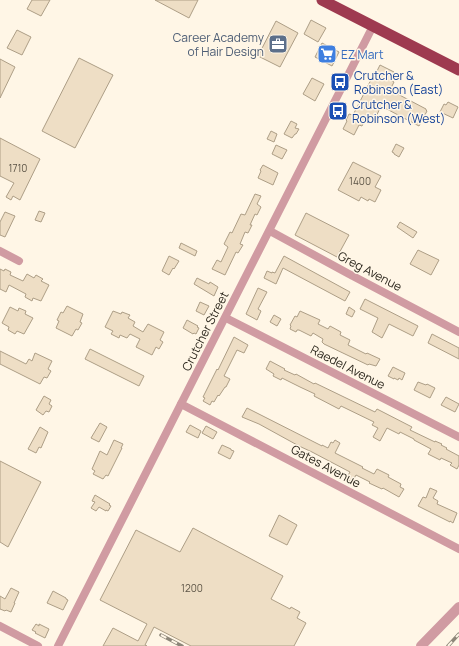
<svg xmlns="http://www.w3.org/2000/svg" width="459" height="646" font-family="Manrope,sans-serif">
	<rect width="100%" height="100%" fill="#fff6e6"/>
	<g fill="#eedec5" stroke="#ad9e86">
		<path d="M32 0H50L41 16 27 9Z"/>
		<path d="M155 0H198L189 18Z"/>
		<path d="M311 20 326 28 318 42 304 34Z"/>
		<path d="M276 21 298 33 280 67 258 56Z"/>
		<path d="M17 30 31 37 22 55 7 48Z"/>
		<path d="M322 43 339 52 332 66 315 57Z"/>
		<path d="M79 58 113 75 75 148 42 131Z"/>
		<path d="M0 59 15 67 0 98Z"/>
		<path d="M380 65 394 72 390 80 394 82 390 90 426 109V110L427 111 419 126 381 106 375 119 367 115 362 126 359 125 354 135 343 129 347 121 346 120 349 114 353 115 375 72 376 73Z"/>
		<path d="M312 78 324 84 315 101 303 94Z"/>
		<path d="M448 102 458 107 453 118 440 112 444 104 446 105Z"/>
		<path d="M291 121 297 124 295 128 299 129 296 134H295L292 138 284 134Z"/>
		<path d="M271 131 277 134 274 142 267 139Z"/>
		<path d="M0 138 40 159 20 200 13 196 11 200 6 197 14 183 0 176Z"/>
		<path d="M396 144 404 148 399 157 394 154V153L392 152Z"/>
		<path d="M276 145 287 150 282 159 272 154Z"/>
		<path d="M353 162 381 176 375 187 381 190 375 202 369 199 368 201 361 197 359 201 338 190Z"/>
		<path d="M263 165 278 173 273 185 258 178 261 171 260 170Z"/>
		<path d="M255 194 261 196 257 204 261 207 257 215 255 214 250 225H252L248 233 245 232 240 244 243 245 238 253 236 252 225 275 212 269 217 260 221 262 228 247 224 244 230 232 232 233 241 214 245 215Z"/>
		<path d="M39 211 45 213 41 222 35 220Z"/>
		<path d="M5 212 15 216 5 237 0 235V222Z"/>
		<path d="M306 213 349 235 337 257 295 235Z"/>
		<path d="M400 222 405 225 417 232 413 238 397 227Z"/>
		<path d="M181 243 197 251 195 256 179 248Z"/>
		<path d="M418 250 439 260 431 275 410 264Z"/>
		<path d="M169 256 179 261 174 269 173 268 169 275 162 271Z"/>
		<path d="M284 256 350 292 345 301 283 268 276 284 264 278 267 271 272 273V272L275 273Z"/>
		<path d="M0 269 4 271 5 269 11 272 10 275 23 281 27 274 34 278 36 275 43 279 41 281 49 285 41 301 33 298 32 301 25 297 26 294 9 285 6 292 0 289Z"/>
		<path d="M197 278 209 284 210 282 218 287 214 296 194 284Z"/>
		<path d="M258 288 267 292 258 309 261 311 257 320 246 314Z"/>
		<path d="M365 299 418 326 413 336 389 324 382 338 372 332 378 318 360 309Z"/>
		<path d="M200 302 209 306 204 315 196 311Z"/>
		<path d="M67 306 83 314 80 322 82 323 78 330 76 329 72 336 56 328 59 321 57 320 61 312 63 313Z"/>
		<path d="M10 307 18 311 19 308 26 311 25 314 33 318 24 334 17 331 15 334 8 330 9 327 2 323Z"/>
		<path d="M349 307 355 311 352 317 346 314Z"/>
		<path d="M113 311 121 314 122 312 130 315 128 318 135 322 133 326 143 332 148 324 164 332 160 340 163 342 159 349 156 347 152 355 136 347 140 339 130 334 127 338 120 335 119 338 111 334 113 331 105 327Z"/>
		<path d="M300 311 320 320 318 324 328 329 330 326 341 332 340 335 350 340 348 345 366 354 367 353 380 359 376 366 369 364 368 365 324 344 322 342 323 339 313 333 311 336 299 330H297L296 332 290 329 291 326 290 325 295 316 297 317Z"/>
		<path d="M274 315 281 319 277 326 270 322Z"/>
		<path d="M187 320 198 326 197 327 199 328 196 334 194 333 193 334 183 328Z"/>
		<path d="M432 334 459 348V359L428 343Z"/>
		<path d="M234 337 248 345 244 353 237 350 224 376 230 379 226 387H225L219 396 218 395 214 402 212 401 210 405 203 401 205 398 203 397 217 369 218 370Z"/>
		<path d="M90 349 144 376 139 386 85 359Z"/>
		<path d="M0 351 26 364 29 359 32 361 35 353 52 361 48 369 51 371 47 378 44 377 40 384 0 364Z"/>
		<path d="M270 361 285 369 284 370 295 375 296 374 314 384 315 383 375 412 377 409 412 427 410 430 435 442V441L442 444 441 445 447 448 446 449 459 456V465L457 469 450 465 452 463 441 458 440 460 428 454 431 449 414 440V439L400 432 399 434 387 428 380 441 373 437 378 428 372 425 374 422 341 406 339 409 314 396 315 394 300 387 282 378 281 380 273 376 274 374 266 369Z"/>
		<path d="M393 367 405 373 402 380 399 378 398 380 394 378V379L388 376Z"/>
		<path d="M418 382 426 385 427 384 435 388 430 398 414 390Z"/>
		<path d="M44 396 51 400 49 404 52 406 49 412 46 411 43 415 36 410Z"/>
		<path d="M446 397 459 404 455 412 441 405Z"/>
		<path d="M247 408 322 446V445L328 448 331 442 333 443 335 440 340 443 335 453 363 467 362 468 374 474 377 469 389 475 388 477 401 484 400 487 404 489 399 497 383 488 382 489 369 483 370 482 356 475 352 482 346 479 350 472 312 452 299 446 259 424 242 417Z"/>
		<path d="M100 423 107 427 99 442 91 438Z"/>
		<path d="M190 425 201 431 198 438 186 432Z"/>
		<path d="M206 426 217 432 213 439 202 433Z"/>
		<path d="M40 427 48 432 41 448 39 447 36 453 28 449Z"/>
		<path d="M114 440 123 444 121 448H122L108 476 106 475 103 479 93 474 95 471 92 469 100 451 107 455Z"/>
		<path d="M222 445 231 449V450L234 451 230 459 218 453Z"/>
		<path d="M0 461 41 482 8 547 0 542Z"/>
		<path d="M430 488 437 491 433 498 438 501 437 504 457 513 453 523 450 521V522L418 506 423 497 426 498Z"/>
		<path d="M95 495 110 504 109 505 111 506 108 511 106 510V511L99 507 96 511 91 508 95 502 92 501Z"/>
		<path d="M279 515 297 525 287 545 269 536Z"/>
		<path d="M193 528 283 576 271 599 290 609 291 607 300 612 297 618 306 623 294 646H191L154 627 145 645 147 646H103L113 628 138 641 147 624 100 600 136 530 180 552Z"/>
		<path d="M11 588 19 592 14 603H15L11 612 6 610 5 611 0 609V596L5 599Z"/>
		<path d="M53 591 66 598V599L68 600 63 610 47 603Z"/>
		<path d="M36 624 39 626V624L49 629 45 638 35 633 36 632 32 630Z"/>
	</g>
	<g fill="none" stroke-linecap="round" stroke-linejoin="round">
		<g stroke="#d09ba2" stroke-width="8">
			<path d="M270 231 349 274 459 332"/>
			<path d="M0 251 19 261"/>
			<path d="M226 318 459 437"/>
			<path d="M181 404 459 549"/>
			<path d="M0 626 38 646"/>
			<path d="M58 646C163 439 268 233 373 26"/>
		</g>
		<path stroke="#d09ba2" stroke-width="10" d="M421 646 459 607"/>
		<path stroke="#9e3a50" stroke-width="11" d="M322 0 459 70"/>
		<g stroke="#8d8679" stroke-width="3.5">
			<g id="rail">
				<path d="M161 635 182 646"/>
				<path d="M448 646 459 634"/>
			</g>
		</g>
		<use href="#rail" stroke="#fff6e6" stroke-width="2" stroke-dasharray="6" stroke-linecap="butt"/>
	</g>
	<defs>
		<g id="office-square" transform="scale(1)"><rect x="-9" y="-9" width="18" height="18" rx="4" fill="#5c6f8a" stroke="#fff6e6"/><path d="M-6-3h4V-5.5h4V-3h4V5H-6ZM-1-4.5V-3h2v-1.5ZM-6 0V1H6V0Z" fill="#fff"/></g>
		<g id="supermarket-square" transform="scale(1)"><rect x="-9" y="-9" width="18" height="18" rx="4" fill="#3f7fe0" stroke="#fff6e6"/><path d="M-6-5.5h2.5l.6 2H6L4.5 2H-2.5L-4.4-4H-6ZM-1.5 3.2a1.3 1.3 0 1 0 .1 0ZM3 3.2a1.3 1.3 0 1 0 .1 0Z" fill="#fff"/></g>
		<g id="bus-square" transform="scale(1)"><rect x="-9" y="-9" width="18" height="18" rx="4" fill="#1a4fb4" stroke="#fff6e6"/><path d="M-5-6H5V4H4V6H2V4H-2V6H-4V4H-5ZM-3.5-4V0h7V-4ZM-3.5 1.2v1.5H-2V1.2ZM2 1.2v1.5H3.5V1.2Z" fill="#fff"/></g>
	</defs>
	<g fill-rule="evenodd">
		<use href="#office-square" x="278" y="44"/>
		<use href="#supermarket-square" x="327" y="54"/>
		<use href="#bus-square" x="340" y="82"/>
		<use href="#bus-square" x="338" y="111"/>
	</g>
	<g text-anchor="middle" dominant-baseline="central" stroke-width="3" stroke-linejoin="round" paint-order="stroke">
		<g font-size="10" fill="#5c5446">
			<text x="18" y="168">1710</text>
			<text x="360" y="181">1400</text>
			<text x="192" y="588">1200</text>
		</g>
		<g font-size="12" fill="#4e5e75" stroke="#fff6e6" text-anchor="end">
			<text x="264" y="37">Career Academy<tspan x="264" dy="14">of Hair Design</tspan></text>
		</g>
		<g font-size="12" fill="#366cbe" stroke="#fff6e6" text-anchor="start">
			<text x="341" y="54">EZ Mart</text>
		</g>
		<g font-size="12" fill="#164399" stroke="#fff6e6" text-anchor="start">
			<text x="354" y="75">Crutcher &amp;<tspan x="354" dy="14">Robinson (East)</tspan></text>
			<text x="352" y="104">Crutcher &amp;<tspan x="352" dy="14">Robinson (West)</tspan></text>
		</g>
		<g font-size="12" fill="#2b261c" stroke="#fff6e6">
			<text transform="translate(370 271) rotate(28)">Greg Avenue</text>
			<text transform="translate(205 331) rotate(-63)">Crutcher Street</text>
			<text transform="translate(348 367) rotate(27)">Raedel Avenue</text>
			<text transform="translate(326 466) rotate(28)">Gates Avenue</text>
		</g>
	</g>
</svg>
